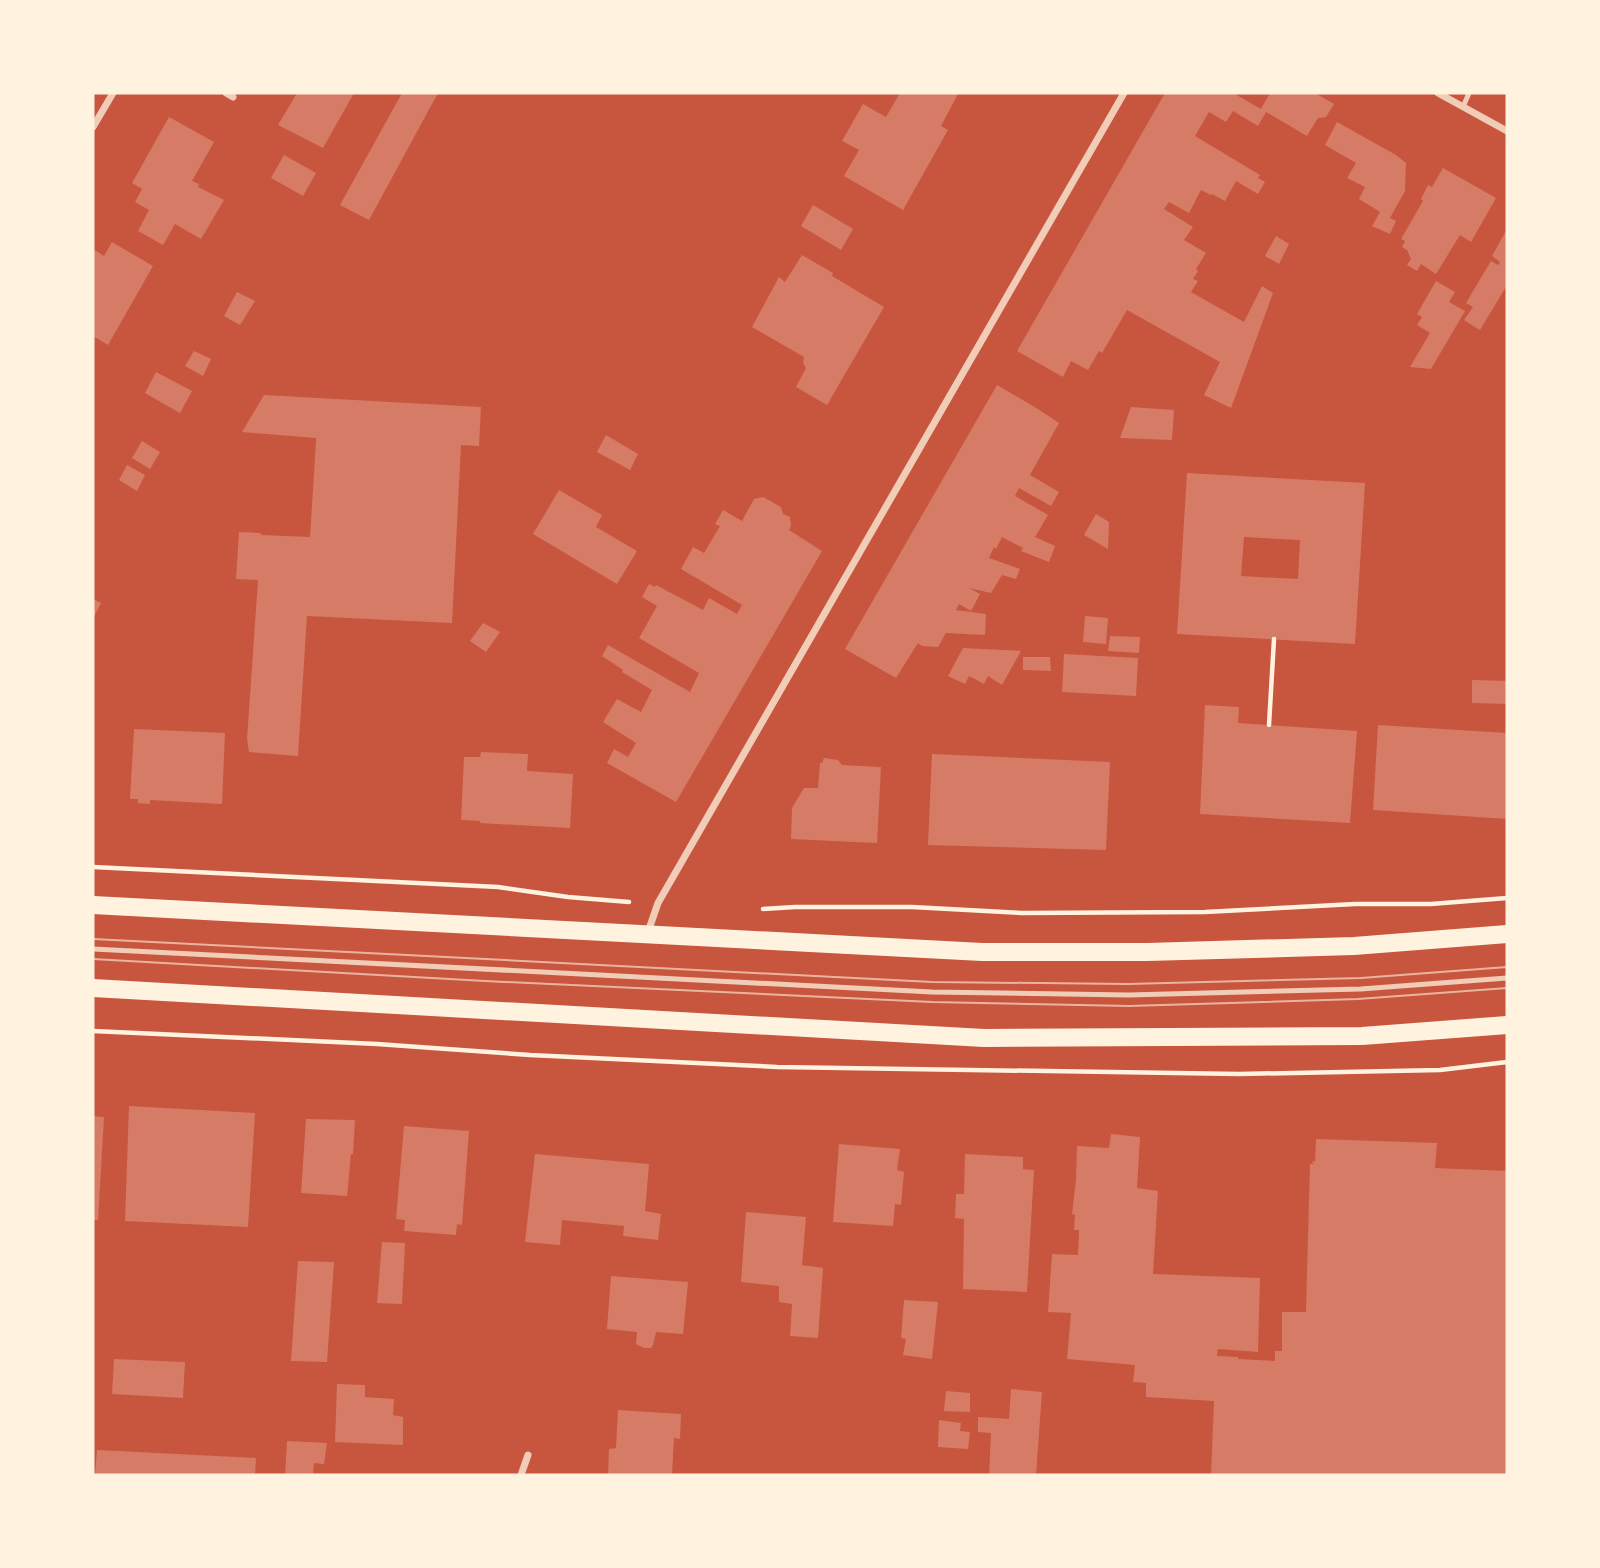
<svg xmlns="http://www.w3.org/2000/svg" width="1600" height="1568" font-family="'IBM Plex Serif',serif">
	<rect width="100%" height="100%" fill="#c8553d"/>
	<g fill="#d67c66" fill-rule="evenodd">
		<path d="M297 93H354L323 148 278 125Z"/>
		<path d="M402 93H438L369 220 340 205Z"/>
		<path d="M900 93H956L958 94 941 126 948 130 903 210 844 176 859 150 842 141 863 104 886 117Z"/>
		<path d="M1165 93H1233L1261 109 1270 93H1315L1334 104 1326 117 1318 118 1307 136 1266 112 1258 126 1233 111 1226 122 1209 112 1195 136 1260 175 1258 178 1265 182 1258 194 1236 181 1225 201 1212 194 1211 195 1201 190 1189 213 1169 202 1164 209 1193 227 1184 240 1206 253 1196 269 1198 271 1193 279 1198 281 1191 292 1244 322 1262 286 1273 293 1231 408 1204 395 1220 362 1127 310 1102 353 1099 351 1088 370 1071 361 1063 377 1017 351Z"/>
		<path d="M169 117 214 142 192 181 199 184 198 187 224 200 201 239 175 224 163 245 138 231 149 210 135 202 142 189 132 183Z"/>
		<path d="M1337 122 1396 155 1406 163 1405 191 1390 218 1396 221 1390 234 1372 226 1380 212 1359 199 1365 187 1347 178 1356 163 1325 145Z"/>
		<path d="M284 155 316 173 303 196 271 178Z"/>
		<path d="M1443 168 1496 198 1471 242 1460 235 1436 274 1421 264 1417 271 1407 265 1411 259 1407 250 1402 247 1405 241 1401 239 1423 201 1421 199 1428 185 1432 187Z"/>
		<path d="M813 205 853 229 841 250 801 226Z"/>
		<path d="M1507 229V285L1480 330 1464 320 1473 307 1466 303 1491 261 1498 265 1500 262 1492 256Z"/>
		<path d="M1276 236 1289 244 1279 264 1265 256Z"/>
		<path d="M112 242 153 266 108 345 93 336V254L95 250 104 256Z"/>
		<path d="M802 255 833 273 832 276 884 307 827 405 796 387 806 368 803 363 804 357 752 327 779 277 785 282Z"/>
		<path d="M1436 281 1455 292 1449 302 1465 311 1431 369 1410 367 1430 333 1417 325 1422 317 1417 314Z"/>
		<path d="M237 292 255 301 240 325 224 316Z"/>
		<path d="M194 351 211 359 203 376 185 366Z"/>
		<path d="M156 372 192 391 180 413 145 393Z"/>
		<path d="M997 385 1038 409 1059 423 1030 475 1059 492 1051 506 1019 488 1015 496 1048 515 1035 537 1055 546 1049 562 1021 551 1023 548 1002 537 996 549 994 547 989 558 1020 569 1016 579 1002 575 991 593 969 588 980 594 971 611 959 604 956 610 986 614 985 635 946 633 938 647 922 646 918 643 896 678 845 649Z"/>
		<path d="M264 395 481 407 479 446 461 445 452 623 307 616 298 756 249 752 247 739 258 580 236 579 239 532 261 533V535L310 537 316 441V438L242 432Z"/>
		<path d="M1131 407 1174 410 1172 440 1120 438Z"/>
		<path d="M606 435 638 454 630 470 597 452Z"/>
		<path d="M142 441 160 452 150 469 132 458Z"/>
		<path d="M127 465 145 475 137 491 119 480Z"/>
		<path d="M1187 473 1365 483 1355 644 1177 634ZM1244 537 1300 540 1298 579 1241 576Z"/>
		<path d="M559 490 602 515 596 527 637 551 617 584 533 534Z"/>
		<path d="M763 497 781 507 783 514 790 517 791 526 789 530 822 551 676 802 607 763 614 749 628 757 636 743 603 722 617 699 641 712 652 690 622 672 623 670 602 656 608 645 690 692 699 673 639 638 657 606 642 597 649 584 655 587 656 585 703 610 709 598 737 614 742 605 681 569 693 547 704 553 720 526 715 524 723 510 742 521 754 499Z"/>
		<path d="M1096 514 1109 522 1108 549 1084 535Z"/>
		<path d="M93 599 101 603 93 619Z"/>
		<path d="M1085 616 1108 618 1106 644 1083 642Z"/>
		<path d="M483 623 500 632 486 652 470 641Z"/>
		<path d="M1110 636 1140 637 1139 653 1108 651Z"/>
		<path d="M963 648 1021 651 1002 685 988 676 984 684 969 676 965 684 948 676Z"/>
		<path d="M1064 654 1138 658 1136 696 1062 692Z"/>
		<path d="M1023 657H1050L1051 671 1023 670Z"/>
		<path d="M1472 680 1507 681V704L1472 703Z"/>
		<path d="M1205 705 1239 707 1238 723 1357 731 1350 823 1200 814Z"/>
		<path d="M1378 725 1507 733V819L1373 810Z"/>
		<path d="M134 729 225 733 222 804 150 800V804L138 803V799H130Z"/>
		<path d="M481 752 528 754 527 771 573 774 570 828 480 823V821L461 820 464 757H480Z"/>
		<path d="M932 754 1110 762 1106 850 928 845Z"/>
		<path d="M824 758 838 760 842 765 881 767 877 843 791 839 792 808 804 788H818L820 763H822Z"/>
		<path d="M129 1106 255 1113 248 1227 125 1221Z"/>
		<path d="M93 1116 104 1117 98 1220H93Z"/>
		<path d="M306 1119 355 1120 353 1154H351L347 1196 301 1193Z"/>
		<path d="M404 1126 469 1131 462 1225 457 1224 456 1235 404 1231 405 1220 396 1219Z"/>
		<path d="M1111 1134 1140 1137 1137 1188 1158 1191 1153 1274 1260 1278 1258 1352 1218 1349 1217 1356 1238 1357V1359L1275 1361V1351H1282V1312H1306L1310 1164H1313L1312 1161 1315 1162 1316 1139 1437 1143 1435 1168 1507 1171V1475H1211L1214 1401 1146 1397V1383L1133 1382 1135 1365 1067 1359 1071 1313 1048 1312 1052 1254 1078 1255 1079 1230H1074L1075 1215 1072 1214 1076 1180 1077 1146 1109 1148Z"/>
		<path d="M839 1144 900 1149 897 1170 904 1172 901 1205 895 1204 893 1226 833 1222Z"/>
		<path d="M535 1154 649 1164 645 1211 661 1214 658 1240 623 1236 624 1226 562 1220 560 1245 525 1242Z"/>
		<path d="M965 1154 1023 1157V1169L1034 1170 1027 1292 963 1289 964 1219 955 1218 956 1194H964Z"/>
		<path d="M746 1212 806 1217 802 1265 823 1268 818 1338 790 1336 792 1304 779 1302V1286L741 1282Z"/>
		<path d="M382 1242 405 1243 402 1304 377 1303Z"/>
		<path d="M298 1261 334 1262 327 1362 291 1361Z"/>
		<path d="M611 1276 688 1282 683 1334 656 1332 653 1345 651 1348H644L636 1344 637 1332 607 1329Z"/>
		<path d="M904 1300 938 1302 932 1359 903 1355 906 1339 901 1338Z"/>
		<path d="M114 1359 185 1362 183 1398 112 1394Z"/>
		<path d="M337 1384 365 1385V1397L394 1399 393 1415 403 1417V1445L335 1442Z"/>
		<path d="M1011 1389 1042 1392 1036 1475H989L991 1433 978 1432V1417L1009 1419Z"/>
		<path d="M946 1391 970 1393V1412L944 1411Z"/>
		<path d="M618 1410 681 1414 680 1439 674 1438 672 1475H608L609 1449 616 1448Z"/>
		<path d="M939 1420 961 1423 960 1431 970 1432 968 1449 938 1447Z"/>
		<path d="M287 1441 327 1443 324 1464 314 1463 313 1475H285Z"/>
		<path d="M97 1450 256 1458 255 1475H95Z"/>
	</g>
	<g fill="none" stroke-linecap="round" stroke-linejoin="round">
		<g stroke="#fff3e0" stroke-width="4.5">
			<path d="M1269 725 1274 639"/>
			<path d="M93 867 498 887 568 897 629 902"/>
			<path d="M763 909 795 907H912L1022 913 1205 912 1355 904H1431L1507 898"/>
			<path d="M93 1031 377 1044 530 1055 777 1067 1239 1074 1440 1070 1507 1062"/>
		</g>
		<g stroke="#f1ccb7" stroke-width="5">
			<path d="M1463 107 1469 93"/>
			<path d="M93 949 932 992 1129 995 1361 989 1507 978"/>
		</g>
		<g stroke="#f1ccb7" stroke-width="7">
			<path d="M226 93 233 97"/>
			<path d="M1438 93 1507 131"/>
			<path d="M93 127 113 93"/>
			<path d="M648 932 658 903 1124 93"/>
			<path d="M521 1475 528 1455"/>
		</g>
		<g stroke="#fff3e0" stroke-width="18">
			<path d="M93 905 982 952H1147L1354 946 1507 934"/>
			<path d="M93 988 984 1038 1362 1036 1507 1025"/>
		</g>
		<g stroke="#e9b49f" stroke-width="2">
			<path d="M93 939 932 982 1128 984 1361 978 1507 967"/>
			<path d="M93 959 485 981 932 1002 1129 1006 1358 999 1507 988"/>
		</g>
	</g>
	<rect width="1600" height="1568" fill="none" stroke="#fff3e0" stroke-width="189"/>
</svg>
